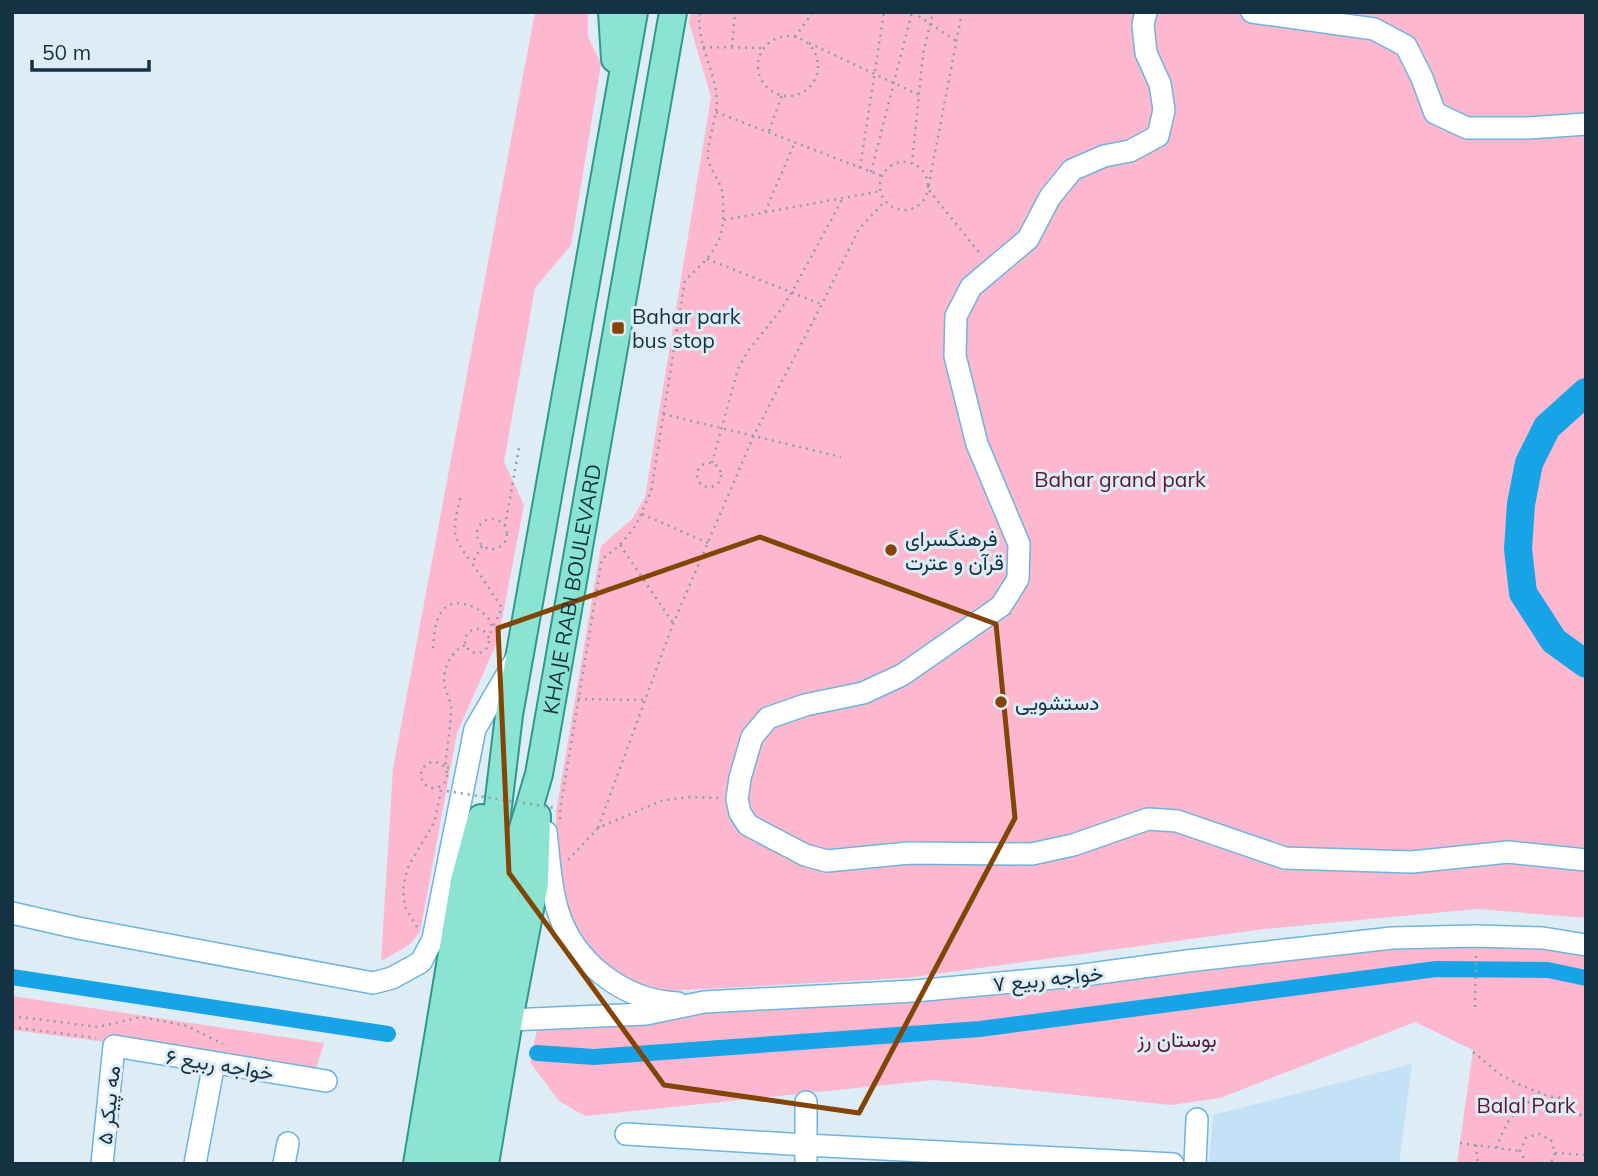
<svg xmlns="http://www.w3.org/2000/svg" width="1598" height="1176" font-family="Mulish,Vazirmatn,sans-serif">
	<rect width="100%" height="100%" fill="#deecf5"/>
	<path fill="#c4e2f6" d="M1412 1064 1399 1164H1209L1213 1115Z"/>
	<g fill="#fdb7cf">
		<path d="M535 12H588V37L601 64 571 245 535 288 504 462 524 505 498 640 457 733 420 932 409 945 381 961 393 769Z"/>
		<path d="M691 12H1586V918L1477 909 1264 929 907 978 666 991 620 978 586 953 565 905 556 864V812L601 546 633 518 645 497 711 97 689 22Z"/>
		<path d="M1487 945 1564 948 1586 954V1164H1457L1473 1050 1415 1022 1220 1098 1171 1105 934 1080 585 1116 559 1101 530 1062 537 1029 547 1015 1075 986 1377 951Z"/>
		<path d="M12 996 324 1043 316 1069 12 1030Z"/>
	</g>
	<g fill="none" stroke-linecap="round" stroke-linejoin="round">
		<g stroke="#17a4e6" stroke-width="16">
			<path d="M12 977 388 1034"/>
			<path d="M537 1053 594 1057 980 1029 1436 969 1548 970 1586 978"/>
		</g>
		<path stroke="#17a4e6" stroke-width="28" d="M1586 392 1547 427 1529 463 1521 504 1518 549 1523 593 1554 641 1586 664"/>
		<g stroke="#6db4df" stroke-width="24">
			<g id="minor">
				<path d="M1146 12 1143 25 1146 53 1160 84 1164 110 1158 136 1130 151 1104 156 1072 170 1050 197 1028 239 971 287 956 316 955 356 977 444 1019 544 1018 579 1001 606 902 675 863 693 805 705 768 718 752 737 740 778 737 799 740 813 748 825 805 855 827 861 909 853 1032 854 1073 845 1148 819 1177 821 1285 858 1412 862 1508 852 1586 860"/>
				<path d="M1252 12 1374 29 1406 46 1422 78 1435 113 1467 128H1528L1586 124"/>
				<path d="M546 832C549 857 550 883 557 908 572 961 623 1001 678 1003"/>
				<path d="M12 913 78 928 373 983 392 978 421 962 433 939 475 729 516 659"/>
				<path d="M509 1020 646 1014 704 1002 914 991 1076 976 1187 961 1392 938 1476 936 1543 938 1586 945"/>
				<path d="M626 1134 806 1145 1173 1164"/>
				<path d="M102 1164 114 1046 326 1081"/>
				<path d="M195 1164 214 1063"/>
				<path d="M284 1164 288 1143"/>
				<path d="M806 1164V1102"/>
				<path d="M1195 1164 1197 1119"/>
			</g>
		</g>
		<g stroke="#2f998d" stroke-width="30">
			<g id="major">
				<path d="M612 12 615 59"/>
				<path d="M417 1164 464 881 481 818"/>
				<path d="M435 1164 497 815 509 715 634 12"/>
				<path id="s1" d="M461 1164 510 873 539 774 673 12"/>
				<path d="M485 1164 509 1020 535 883 537 816"/>
			</g>
		</g>
		<g stroke="#8b9fac" stroke-width="2.5" stroke-dasharray="2 5" stroke-linecap="butt">
			<path d="M913 12 956 41"/>
			<path d="M962 12 928 189 982 256"/>
			<circle cx="788" cy="66" r="30"/>
			<path d="M795 37 813 12"/>
			<path d="M809 43 919 95"/>
			<path d="M703 47 765 48"/>
			<path d="M732 47 735 12"/>
			<path d="M716 112 882 176"/>
			<path d="M769 131 782 95"/>
			<circle cx="904" cy="186" r="24"/>
			<path d="M912 164 923 54 933 12"/>
			<path d="M860 168 884 12"/>
			<path d="M871 172 912 12"/>
			<path d="M765 212 795 142"/>
			<path d="M724 220 881 191"/>
			<path d="M707 259 821 304"/>
			<path d="M663 414 841 457"/>
			<circle cx="709" cy="475" r="12"/>
			<path d="M712 463 738 369 748 351 779 312 792 292 843 198"/>
			<path d="M460 498C453 533 450 534 472 563"/>
			<path d="M642 514 708 543"/>
			<circle cx="492" cy="534" r="15"/>
			<path d="M505 526 519 448"/>
			<path d="M620 545 673 623"/>
			<path d="M482 546 472 563 502 608 492 629"/>
			<circle cx="477" cy="641" r="12"/>
			<path d="M433 648C434 634 435 616 446 607 459 597 483 609 490 621 493 626 491 632 489 637"/>
			<path d="M578 699 645 700"/>
			<circle cx="434" cy="775" r="13"/>
			<path d="M449 768 445 767C447 748 451 726 451 707 450 698 444 689 444 680 444 666 453 649 466 645"/>
			<path d="M560 819V810L602 559 620 545 636 525 651 492 685 280C711 256 725 244 723 207 723 202 723 196 722 191 719 179 708 167 708 156 708 134 720 114 716 91 712 65 696 40 700 12"/>
			<path d="M598 828 673 624 754 435 822 304 859 229 885 201"/>
			<path d="M568 860 598 828 661 801 689 797 720 798"/>
			<path d="M417 927 405 907 403 890 405 878 409 865 434 823 442 786"/>
			<path d="M1475 1007 1476 954"/>
			<path d="M12 1016 98 1027 141 1017 187 1026 223 1044"/>
			<path d="M12 1027 96 1038"/>
			<path d="M1473 1052 1501 1075 1516 1083 1548 1096 1562 1098 1586 1120"/>
			<path d="M1460 1143 1519 1151"/>
			<path d="M1476 1145 1478 1164"/>
			<path d="M1497 1148C1504 1123 1519 1100 1546 1096"/>
			<path d="M1555 1153 1586 1155"/>
			<path d="M1527 1164 1520 1151 1526 1138 1539 1134 1551 1140 1555 1153 1550 1164"/>
		</g>
		<use href="#minor" stroke="#fff" stroke-width="21"/>
		<use href="#major" stroke="#8be3d2" stroke-width="26"/>
		<path stroke="#8b9fac" stroke-width="2.5" stroke-dasharray="2 5" stroke-linecap="butt" d="M447 791 555 808"/>
	</g>
	<path fill="none" stroke="#834405" stroke-width="5" stroke-linejoin="round" d="M760 537 996 624 1015 818 859 1113 664 1085 509 873 498 628Z"/>
	<g fill="#834405" stroke="#deecf5" stroke-width="2.5">
		<rect x="611" y="321" width="14" height="14" rx="3.5"/>
		<circle cx="891" cy="550" r="7"/>
		<circle cx="1001" cy="702" r="7"/>
	</g>
	<g text-anchor="middle" dominant-baseline="central" stroke-width="6" stroke-linejoin="round" paint-order="stroke">
		<g font-size="21" fill="#143244" stroke="#deecf5" text-anchor="start">
			<text x="632" y="316">Bahar park<tspan x="632" dy="24">bus stop</tspan></text>
			<text x="905" y="538">فرهنگسرای<tspan x="905" dy="24">قرآن و عترت</tspan></text>
			<text x="1015" y="702">دستشویی</text>
		</g>
		<g font-size="21" fill="#5c1736" stroke="#deecf5">
			<text x="1120" y="479">Bahar grand park</text>
			<text x="1177" y="1039">بوستان رز</text>
			<text x="1526" y="1105">Balal Park</text>
		</g>
		<g font-size="21" fill="#143244" stroke="#deecf5">
			<text stroke="none"><textPath href="#s1" startOffset="586">KHAJE RABI BOULEVARD</textPath></text>
			<text transform="translate(1048 978) rotate(-6)">خواجه ربیع ۷</text>
			<text transform="translate(220 1064) rotate(9)">خواجه ربیع ۶</text>
			<text transform="translate(108 1105) rotate(-84)">مه پیکر ۵</text>
		</g>
	</g>
	<rect width="1598" height="1176" fill="none" stroke="#143244" stroke-width="28"/>
	<path d="M32 60v10h117v-10" fill="none" stroke="#143244" stroke-width="3.5"/>
	<text x="42" y="60" font-size="21" fill="#143244" stroke="#deecf5" stroke-width="5" paint-order="stroke">50 m</text>
</svg>
